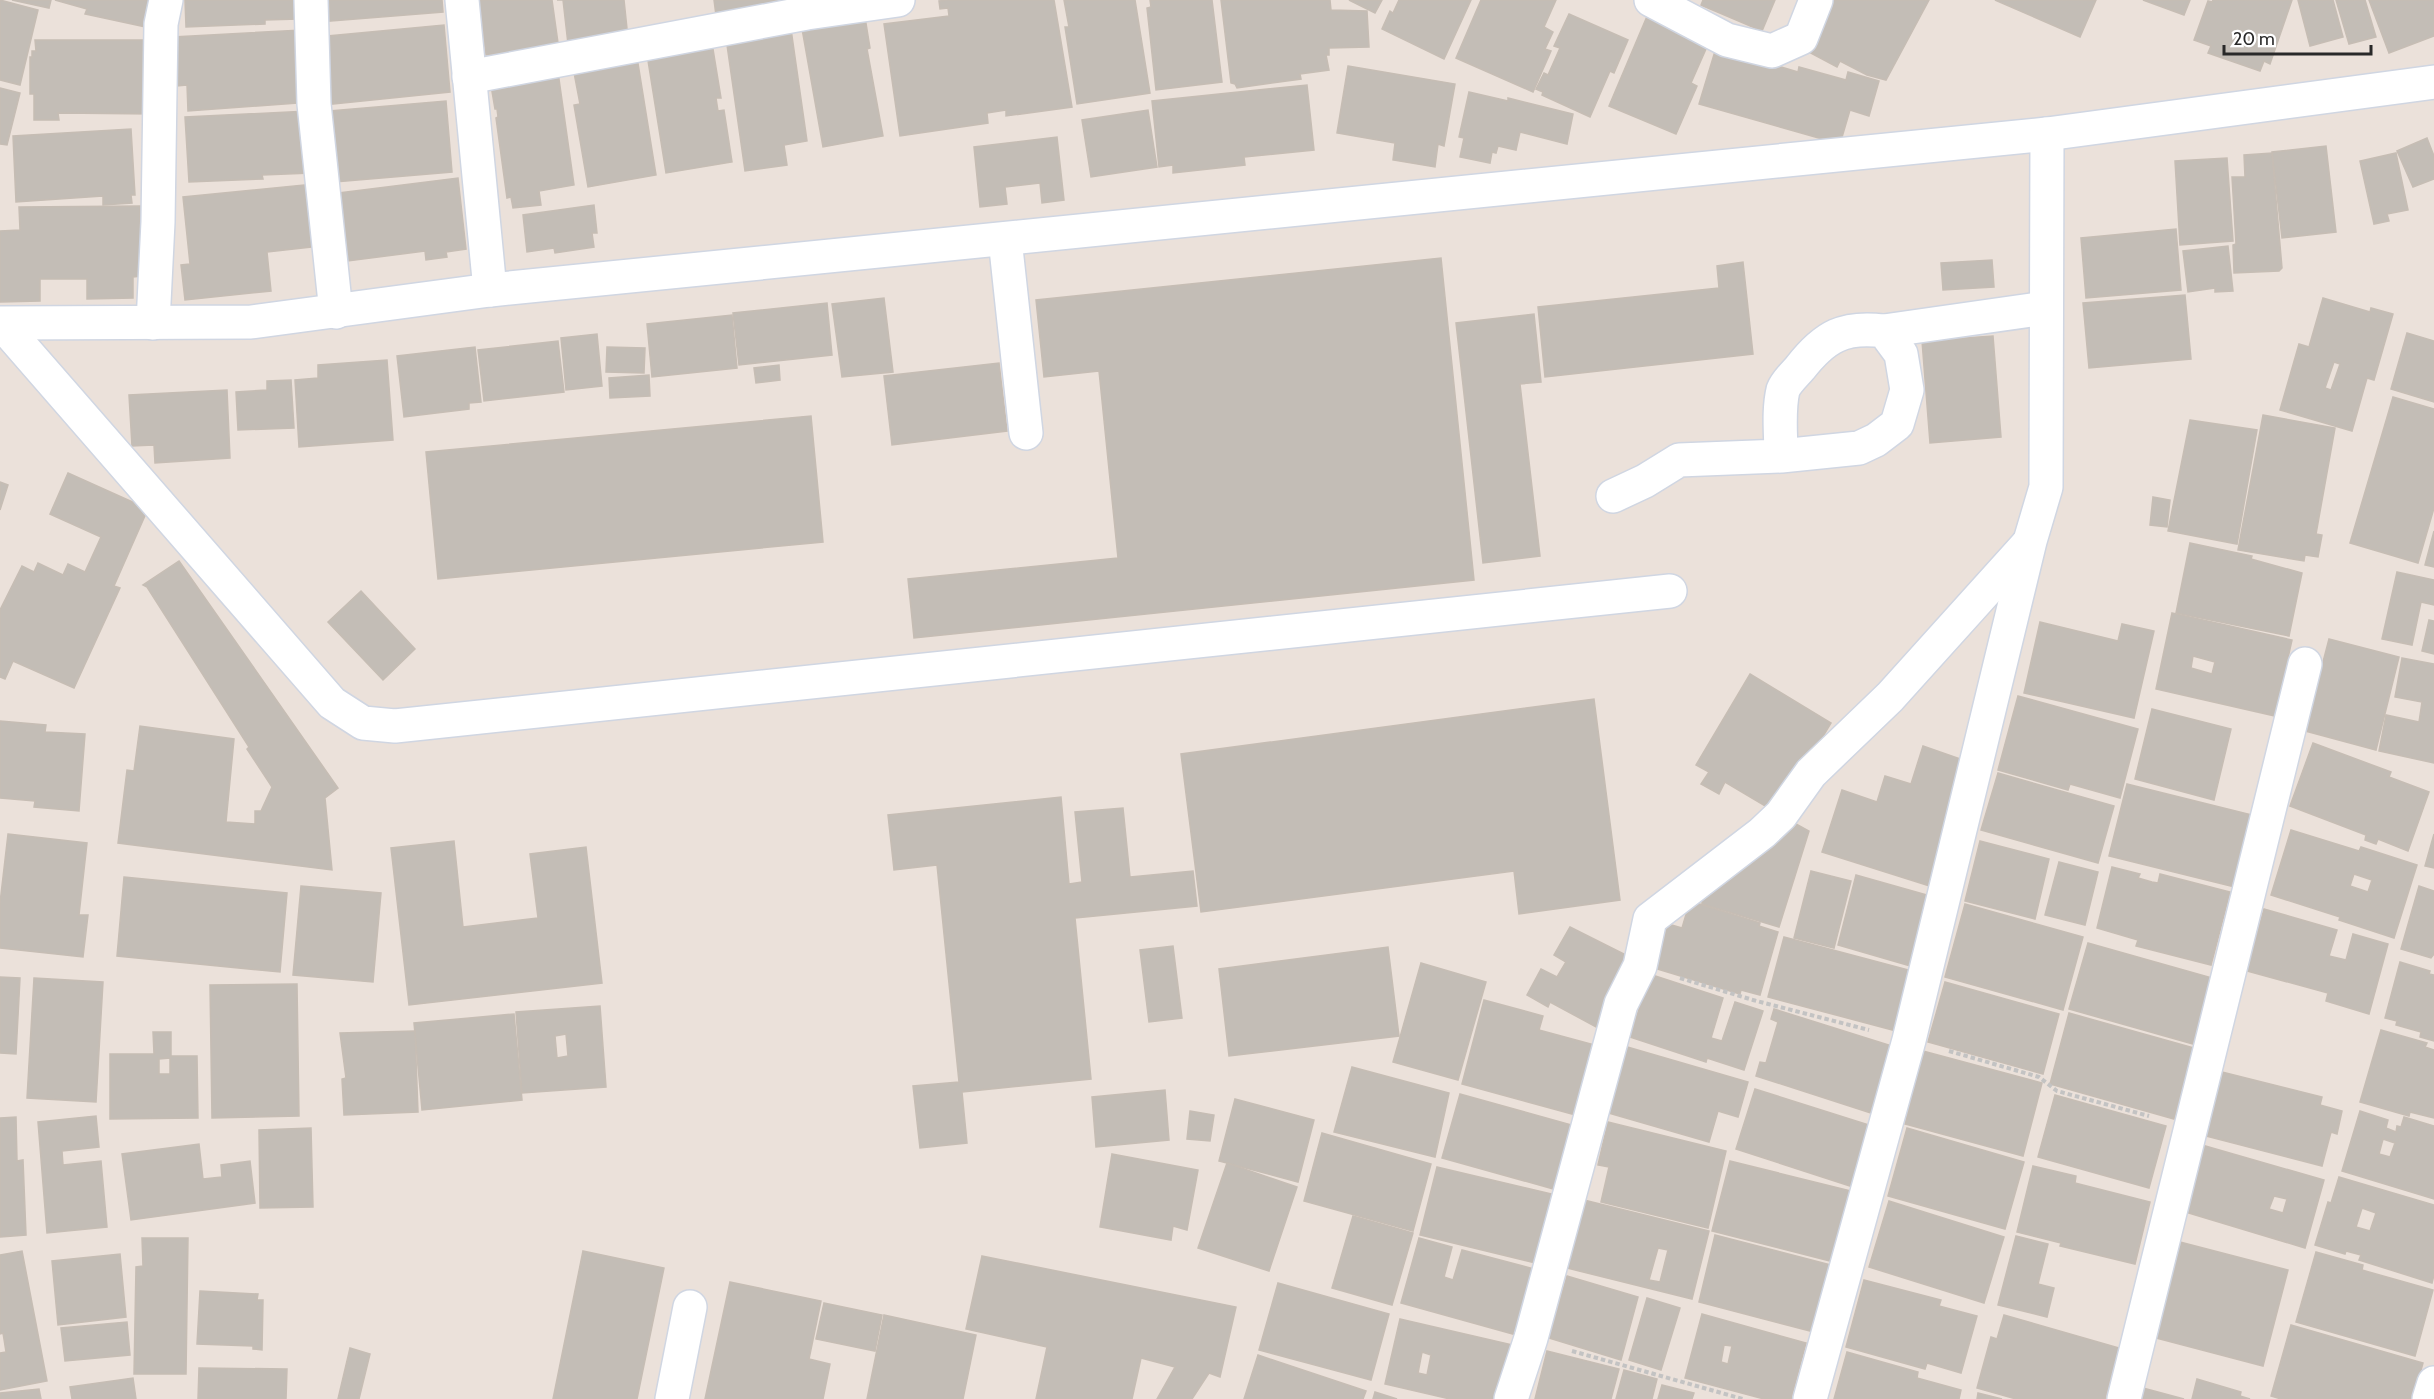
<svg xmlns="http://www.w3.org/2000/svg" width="2434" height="1399" font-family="Cabin,sans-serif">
	<rect width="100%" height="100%" fill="#ebe1da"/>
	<g fill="#c3bdb6" stroke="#c6bdb4" stroke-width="1.5" fill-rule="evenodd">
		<path d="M0 0 38 10 20 85 0 80Z"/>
		<path d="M12 0H51L49 8Z"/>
		<path d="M55 0H152L146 27 85 14 87 9Z"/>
		<path d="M185 0H297L298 19 265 20V24L186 27Z"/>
		<path d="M317 0H442L443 12 319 22Z"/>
		<path d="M479 0H552L560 57 525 50 486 55Z"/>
		<path d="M557 0H624L628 38 568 44 563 0Z"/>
		<path d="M714 0H782L784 13 717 23Z"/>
		<path d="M947 0H1054L1072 107 1006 116V110L987 113 988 123 900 136 884 24 949 16 948 8 940 9 939 1Z"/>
		<path d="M1064 0H1135L1150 93 1077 104 1065 27H1069Z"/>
		<path d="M1150 0H1212L1222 82 1156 90 1147 8 1151 7Z"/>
		<path d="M1221 0H1330L1331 10 1367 11 1369 47 1329 48V55H1326L1329 70 1300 74 1301 79 1237 88 1235 84 1231 83Z"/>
		<path d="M1349 0H1382L1375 13Z"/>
		<path d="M1399 0H1471L1444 59 1382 29 1390 11 1393 13Z"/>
		<path d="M1481 0H1556L1544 27 1553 32 1545 49 1551 51 1533 92 1456 58Z"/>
		<path d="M1703 0H1775L1762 31 1701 5Z"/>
		<path d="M1833 0H1929L1886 80 1867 75 1840 61 1837 67 1805 50Z"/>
		<path d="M1995 0H2096L2080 37Z"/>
		<path d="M2143 0H2190L2184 15Z"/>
		<path d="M2213 0H2292L2270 64 2264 61 2260 71 2208 53 2211 46 2194 40 2208 1 2212 2Z"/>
		<path d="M2298 0H2333L2343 37 2310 46Z"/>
		<path d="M2336 0H2365L2376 37 2349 44Z"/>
		<path d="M2369 0H2434V36L2389 53Z"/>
		<path d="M864 11 870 48 867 49 883 136 823 147 801 23Z"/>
		<path d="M1569 14 1628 40 1614 73 1610 71 1590 117 1542 95 1543 92 1536 89 1544 73 1548 75 1560 48 1554 46Z"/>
		<path d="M1648 14 1710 40 1691 83 1697 86 1676 134 1609 106Z"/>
		<path d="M790 22 807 141 784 145 787 165 745 171 725 31Z"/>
		<path d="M444 25 450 92 324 105 317 37Z"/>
		<path d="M302 30 311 102 188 111 187 85 177 86 173 37Z"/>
		<path d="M711 37 721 98H716L718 111 724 110 732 162 666 173 646 48Z"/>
		<path d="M35 40H145L153 114 58 113 59 120H34V94H30V57H32V51H36Z"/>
		<path d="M1716 48 1798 72 1799 67 1846 80 1848 72 1879 81 1869 116 1850 110 1840 144 1699 104Z"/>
		<path d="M636 51 656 175 588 187 574 105 580 104 572 62Z"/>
		<path d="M557 65 574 185 539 191 541 205 513 208 511 197 507 198 496 118 498 117 497 109H495L489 74Z"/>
		<path d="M1348 66 1455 84 1444 146 1438 144 1435 167 1393 160 1395 143 1337 133Z"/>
		<path d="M1307 85 1314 150 1244 157 1245 165 1173 173V165L1159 167 1152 101Z"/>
		<path d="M0 88 20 93 7 145 0 144Z"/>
		<path d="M1469 92 1508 101V98L1573 114 1567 144 1520 132 1516 150 1498 146 1496 153 1492 152 1490 163 1460 157 1464 138 1459 137Z"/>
		<path d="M446 101 452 172 323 183 318 112Z"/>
		<path d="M1148 110 1157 167 1091 177 1082 120Z"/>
		<path d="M308 111 311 173 262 175 263 179 189 182 185 117Z"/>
		<path d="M131 129 135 195H131L132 203 103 205V196L16 202 13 136Z"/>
		<path d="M1057 137 1064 200 1042 203 1040 183 1005 187 1007 204 980 207 974 147Z"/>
		<path d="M2427 138 2434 156V179L2413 187 2397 151Z"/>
		<path d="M2326 146 2336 232 2282 238 2272 152Z"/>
		<path d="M2272 153 2282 268 2279 271 2234 273 2233 245 2236 244 2232 177H2245L2244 155Z"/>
		<path d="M2396 153 2408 210 2387 214 2389 221 2374 224 2360 161Z"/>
		<path d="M2227 158 2233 241 2180 245 2175 161Z"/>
		<path d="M458 178 466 249 446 252 447 257 426 260 425 251 340 262 331 194Z"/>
		<path d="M314 184 320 246 267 252 271 291 185 300 181 265 190 264 183 197Z"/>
		<path d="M594 205 597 233H592L594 247 555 253 554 248 527 252 523 215Z"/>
		<path d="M140 206 141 276 133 277V298L87 299V279H40V301L0 302V231L20 230 19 207Z"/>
		<path d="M2176 229 2181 290 2086 298 2081 238Z"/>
		<path d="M2228 246 2233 291 2215 292V288L2188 292 2183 251Z"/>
		<path d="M1441 258 1474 580 914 638 908 579 1118 558 1099 371 1044 377 1036 300Z"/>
		<path d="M1992 260 1994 287 1943 290 1941 263Z"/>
		<path d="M1743 262 1753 354 1545 377 1538 307 1719 288 1717 266Z"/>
		<path d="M2185 295 2191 359 2089 368 2083 303Z"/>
		<path d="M884 298 893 372 842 377 832 304Z"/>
		<path d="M2323 298 2370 312 2371 308 2393 314 2374 380 2367 378 2352 431 2280 410 2299 344 2309 347ZM2334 362 2340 364 2331 390 2325 388Z"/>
		<path d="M827 303 832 355 739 365 733 313Z"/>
		<path d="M1534 314 1541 382 1520 384 1540 556 1483 563 1456 323Z"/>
		<path d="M732 315 737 368 652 377 647 324Z"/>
		<path d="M2407 333 2434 341V402L2391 389Z"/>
		<path d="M597 334 602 386 566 390 561 338Z"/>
		<path d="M1993 336 2001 437 1930 443 1922 341Z"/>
		<path d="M558 341 564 392 484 401 478 350Z"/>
		<path d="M475 347 481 402 469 403V409L404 417 397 356Z"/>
		<path d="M607 347 645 348 644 373 606 372Z"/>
		<path d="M387 360 393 440 299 447 295 380 318 378V365Z"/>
		<path d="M999 363 1007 431 892 445 884 376Z"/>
		<path d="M779 365 780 380 756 383 754 368Z"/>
		<path d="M649 375 650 396 610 398 609 378Z"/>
		<path d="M291 380 294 428 238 430 236 392 267 390V381Z"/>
		<path d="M227 390 230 458 155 463 154 445 132 446 129 395Z"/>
		<path d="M2393 397 2434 409V508L2418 563 2350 543Z"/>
		<path d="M2263 415 2335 428 2316 534 2322 535 2318 557 2305 555 2304 561 2238 550Z"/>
		<path d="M811 416 823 542 438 579 426 452Z"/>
		<path d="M2190 420 2257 430 2237 544 2168 531Z"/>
		<path d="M68 473 148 509 114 586 120 588 74 688 13 661 5 679 0 677V610L22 566 34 572 38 563 63 575 68 564 85 572 101 537 50 514Z"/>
		<path d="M0 482 8 485 0 510Z"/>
		<path d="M2153 497 2170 500 2167 527 2150 525Z"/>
		<path d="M2434 531V567L2425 565Z"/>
		<path d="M2190 543 2252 556 2251 559 2302 573 2289 636 2176 613Z"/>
		<path d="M179 561 338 788 325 798 332 870 118 843 127 770 134 771 140 726 234 739 226 822 255 824V811H261L272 787 247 749 249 747 147 587 143 585Z"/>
		<path d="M2397 572 2434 580V605L2421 602 2412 645 2382 639Z"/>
		<path d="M361 591 415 649 383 680 328 622Z"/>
		<path d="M2172 613 2292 640 2275 716 2156 689ZM2193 656 2215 662 2212 674 2191 668Z"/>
		<path d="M2429 620 2434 621V654L2422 651Z"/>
		<path d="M2040 622 2118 641 2122 624 2154 631 2134 718 2024 693Z"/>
		<path d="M2329 639 2399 657 2376 750 2305 731Z"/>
		<path d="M2402 658 2434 664V763L2379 751 2386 715 2419 722 2422 702 2395 697Z"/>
		<path d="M1750 674 1831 723 1777 813 1725 782 1719 794 1701 784 1709 772 1696 765Z"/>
		<path d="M2018 696 2138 729 2120 798 2070 784 2068 790 1998 770Z"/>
		<path d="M1594 699 1620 900 1519 914 1514 871 1201 912 1181 754Z"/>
		<path d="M2152 709 2231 729 2214 800 2135 779Z"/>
		<path d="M0 721 46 725 45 732 85 734 79 811 34 807 35 801 0 798Z"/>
		<path d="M2313 743 2391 772 2389 777 2429 792 2408 851 2378 839 2376 844 2365 840 2366 835 2290 806Z"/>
		<path d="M1923 746 1966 761 1936 888 1822 852 1842 790 1877 802 1885 776 1911 784Z"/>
		<path d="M1998 773 2114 806 2098 863 1981 830Z"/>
		<path d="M2127 784 2252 815 2235 887 2109 856Z"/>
		<path d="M1061 797 1069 884 1082 882 1075 812 1123 808 1130 877 1193 871 1197 906 1075 918 1091 1079 962 1092 967 1143 920 1148 913 1086 959 1082 937 865 894 870 888 815Z"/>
		<path d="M1787 819 1809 831 1779 927 1702 904V884Z"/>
		<path d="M2291 830 2359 851 2361 847 2417 865 2394 938 2339 920 2340 917 2271 895ZM2354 874 2372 880 2368 892 2350 886Z"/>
		<path d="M8 834 87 843 79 915H88L83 957 0 948V903Z"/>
		<path d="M2434 834V868L2425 866Z"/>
		<path d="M454 841 463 927 538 918 530 854 586 847 602 983 409 1005 391 848Z"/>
		<path d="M1980 841 2049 859 2035 919 1965 901Z"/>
		<path d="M2059 862 2098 872 2085 925 2045 915Z"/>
		<path d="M2112 867 2140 874 2138 878 2152 882 2158 883 2160 874 2230 892 2211 965 2136 946 2138 940 2097 928Z"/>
		<path d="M1811 871 1851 881 1834 948 1794 938Z"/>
		<path d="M1856 875 1934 897 1914 967 1838 945Z"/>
		<path d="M124 877 287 893 280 972 117 956Z"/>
		<path d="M301 886 381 893 373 982 293 975Z"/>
		<path d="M2419 886 2434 891V954L2431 958 2401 949Z"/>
		<path d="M1690 901 1760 923 1759 926 1778 932 1760 995 1741 990 1740 994 1654 968 1668 924 1682 928Z"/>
		<path d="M1965 904 2083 937 2063 1010 1945 977Z"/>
		<path d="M2264 909 2337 930 2329 956 2346 960 2353 934 2388 944 2369 1014 2326 1001 2328 993 2247 971Z"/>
		<path d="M1570 927 1636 960 1598 1028 1550 1002 1548 1007 1527 995 1541 969 1557 977 1566 962 1554 955Z"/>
		<path d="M1784 937 1916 972 1900 1032 1768 997Z"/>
		<path d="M2088 943 2212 978 2193 1044 2069 1009Z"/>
		<path d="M1173 946 1182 1018 1149 1022 1140 950Z"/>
		<path d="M1388 947 1399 1036 1229 1056 1219 969Z"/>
		<path d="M2400 962 2430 971 2429 974 2434 975V1041L2420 1037 2421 1032 2396 1025 2397 1021 2385 1018Z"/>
		<path d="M1421 963 1486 982 1458 1080 1393 1062Z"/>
		<path d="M1640 971 1723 998 1711 1038 1722 1041 1735 1002 1763 1011 1744 1070 1707 1058 1706 1062 1630 1037 1640 1006 1630 1002Z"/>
		<path d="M0 977 20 978 16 1054 0 1053Z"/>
		<path d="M34 978 103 982 96 1102 27 1098Z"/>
		<path d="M1945 982 2059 1014 2043 1074 1928 1042Z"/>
		<path d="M297 984 299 1116 212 1118 210 985Z"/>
		<path d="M1484 1000 1543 1016 1539 1030 1602 1047 1583 1117 1462 1084Z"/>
		<path d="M600 1006 606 1087 522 1093 516 1012ZM566 1034 568 1056 557 1058 555 1036Z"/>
		<path d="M1774 1009 1895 1047 1874 1114 1756 1076 1760 1062 1766 1063 1778 1022 1771 1019Z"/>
		<path d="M2069 1013 2194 1048 2174 1119 2050 1084Z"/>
		<path d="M514 1014 522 1100 422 1110 414 1023Z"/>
		<path d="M2381 1030 2427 1043 2425 1047 2434 1050V1118L2410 1112 2409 1116 2360 1102Z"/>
		<path d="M415 1031 418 1112 344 1115 342 1079 346 1078 340 1033Z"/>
		<path d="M153 1032H171V1056H197L198 1118 110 1119V1054H154ZM170 1058V1074H159V1059Z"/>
		<path d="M1624 1046 1748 1082 1738 1117 1718 1111 1709 1142 1605 1112Z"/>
		<path d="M1923 1051 2042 1083 2023 1156 1905 1124Z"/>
		<path d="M1352 1067 1449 1093 1435 1157 1334 1132Z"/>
		<path d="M2218 1071 2322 1097 2320 1105 2342 1111 2337 1134 2331 1132 2322 1166 2202 1135Z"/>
		<path d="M1755 1089 1872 1126 1853 1187 1736 1149Z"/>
		<path d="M1165 1090 1169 1140 1096 1147 1092 1097Z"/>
		<path d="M1460 1094 1575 1126 1557 1190 1442 1158Z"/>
		<path d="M2055 1095 2166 1126 2149 1188 2038 1157Z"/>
		<path d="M1235 1099 1314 1120 1298 1182 1219 1161Z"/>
		<path d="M1190 1111 1214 1115 1210 1141 1187 1139Z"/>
		<path d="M2360 1111 2388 1120 2386 1128 2396 1132 2397 1126 2401 1127 2404 1117 2434 1126V1199L2342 1171ZM2383 1139 2395 1143 2390 1157 2379 1154Z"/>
		<path d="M96 1116 99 1147 62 1151 63 1165 101 1161 107 1227 47 1233 38 1122Z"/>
		<path d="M16 1117 17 1161 23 1160 26 1235 0 1237V1118Z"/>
		<path d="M1608 1122 1726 1151 1708 1228 1601 1202 1609 1167 1598 1165Z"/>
		<path d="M311 1128 313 1207 260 1208 259 1130Z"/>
		<path d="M1907 1128 2024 1162 2005 1229 1888 1196Z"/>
		<path d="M1322 1133 1431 1164 1413 1231 1304 1201Z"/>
		<path d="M199 1144 203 1179 222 1177 221 1165 250 1161 255 1203 131 1220 122 1154Z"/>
		<path d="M2202 1145 2324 1180 2305 1248 2182 1211ZM2274 1196 2287 1199 2283 1213 2269 1209Z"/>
		<path d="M1112 1154 1198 1170 1187 1230 1173 1226 1171 1240 1100 1227Z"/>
		<path d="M1730 1161 1851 1191 1834 1262 1712 1231Z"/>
		<path d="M1227 1163 1297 1187 1269 1271 1198 1248Z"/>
		<path d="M2033 1166 2076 1176 2075 1183 2150 1202 2135 1264 2060 1246 2061 1243 2017 1232Z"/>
		<path d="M1437 1167 1556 1195 1540 1264 1420 1235Z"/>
		<path d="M2339 1177 2434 1205V1275L2432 1283 2359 1260 2361 1255 2346 1251 2345 1254 2315 1245 2328 1202 2331 1203ZM2362 1208 2376 1213 2370 1231 2356 1227Z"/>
		<path d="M1584 1200 1709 1231 1692 1299 1567 1268ZM1658 1248 1668 1250 1660 1282 1649 1280Z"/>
		<path d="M1889 1201 2004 1237 1984 1303 1869 1267Z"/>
		<path d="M1353 1216 1413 1233 1392 1305 1332 1288Z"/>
		<path d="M1715 1235 1831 1265 1814 1332 1699 1302Z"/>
		<path d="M2016 1236 2048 1244 2038 1284 2054 1288 2047 1317 1998 1305Z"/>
		<path d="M142 1238H188L186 1374H134L136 1267 143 1266Z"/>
		<path d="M1419 1238 1452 1247 1444 1277 1453 1280 1462 1250 1538 1270 1520 1336 1401 1303Z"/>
		<path d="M2180 1242 2288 1270 2263 1366 2156 1338Z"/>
		<path d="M22 1251 47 1381 0 1390V1353L6 1352 3 1333 0 1334V1255Z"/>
		<path d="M583 1251 664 1268 637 1399H553Z"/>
		<path d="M2316 1252 2363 1265 2362 1270 2433 1290 2415 1356 2296 1322Z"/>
		<path d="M120 1254 126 1317 58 1325 52 1261Z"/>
		<path d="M982 1256 1236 1307 1220 1377 1209 1373 1192 1399H1157L1175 1367 1141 1358 1132 1399H1036L1047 1347 966 1329Z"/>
		<path d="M1567 1276 1638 1297 1621 1360 1549 1338Z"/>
		<path d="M1864 1280 1941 1300 1939 1306 1977 1316 1961 1373 1927 1363 1925 1369 1846 1347Z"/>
		<path d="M730 1282 821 1301 809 1359 830 1364 823 1399H705Z"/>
		<path d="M1278 1283 1389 1314 1371 1380 1259 1350Z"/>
		<path d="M200 1291 258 1294 257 1300H263L262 1350 253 1349V1346L197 1344Z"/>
		<path d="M1647 1298 1680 1308 1661 1370 1629 1360Z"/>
		<path d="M824 1303 882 1315 875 1351 816 1339Z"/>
		<path d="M1702 1314 1806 1343 1791 1399H1764L1685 1378ZM1724 1345 1732 1346 1728 1364 1721 1362Z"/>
		<path d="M884 1315 976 1335 963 1399H867Z"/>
		<path d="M2004 1315 2119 1348 2105 1399H2016L1977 1388 1991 1337 1997 1339Z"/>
		<path d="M1400 1319 1517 1346 1504 1399H1450L1385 1384ZM1422 1352 1431 1355 1427 1375 1418 1373Z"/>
		<path d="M127 1322 130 1355 65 1361 61 1328Z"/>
		<path d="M2291 1325 2423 1363 2413 1399H2281L2271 1396Z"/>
		<path d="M350 1348 370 1354 359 1399H338Z"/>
		<path d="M1547 1351 1619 1369 1611 1399H1535Z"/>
		<path d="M1847 1352 1918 1372 1917 1378 1961 1390 1959 1399H1834Z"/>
		<path d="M1258 1355 1366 1391 1363 1399H1244Z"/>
		<path d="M199 1368 287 1369 286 1399H198Z"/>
		<path d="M1624 1370 1657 1379 1652 1399H1616Z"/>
		<path d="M133 1378 136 1399H72L70 1387Z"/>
		<path d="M2197 1379 2241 1392 2240 1396 2250 1399H2192Z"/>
		<path d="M1662 1385 1694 1393 1692 1399H1658Z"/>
		<path d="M2143 1388 2184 1399H2140Z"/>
		<path d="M39 1389 41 1399H0V1393Z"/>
		<path d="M1375 1392 1397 1399H1373Z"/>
		<path d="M1978 1393 2002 1399H1977Z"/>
	</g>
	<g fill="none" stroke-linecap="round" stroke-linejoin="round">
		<g stroke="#d0d6e2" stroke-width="36">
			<g id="minor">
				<path d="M311 0 314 104 336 312"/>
				<path d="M462 0 490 290"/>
				<path d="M1651 0 1727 40 1772 51 1801 38 1816 0"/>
				<path d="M469 77 807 13 898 0"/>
				<path d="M1005 239 1026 433"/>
				<path d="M0 323 251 322 490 290 2047 134 2434 82"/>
				<path d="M153 323 158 222 161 24 166 0"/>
				<path d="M2 324 332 703 363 723 395 726 1670 591"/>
				<path d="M1884 331 2046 308"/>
				<path d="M1613 496 1645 481 1679 460 1781 456 1859 448 1876 440 1897 424 1907 390 1901 354 1884 331C1844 326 1825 336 1800 368 1795 374 1786 382 1783 390 1778 411 1781 435 1781 456"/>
				<path d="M672 1399 690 1307"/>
				<path d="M1511 1399 1531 1338 1621 1004 1640 966 1650 919 1762 833 1781 815 1811 773 1890 697 2027 545"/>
				<path d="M1810 1399 1909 1040 2030 541 2046 487 2047 134"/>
				<path d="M2124 1399 2305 664"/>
				<path d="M2429 1399 2434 1383"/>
			</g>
		</g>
		<g stroke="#c3c3c3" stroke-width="4" stroke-dasharray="4.5 3" stroke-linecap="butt">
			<path d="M1680 978 1753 1000 1869 1030"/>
			<path d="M1949 1051 2039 1077 2057 1091 2149 1116"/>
			<path d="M1572 1351 1743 1399"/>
		</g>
		<use href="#minor" stroke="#fff" stroke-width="33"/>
	</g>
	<path d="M2224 45v9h147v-9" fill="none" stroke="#292929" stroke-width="3"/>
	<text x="2233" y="45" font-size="18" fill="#292929" stroke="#ffffff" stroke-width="4.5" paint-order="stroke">20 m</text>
</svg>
